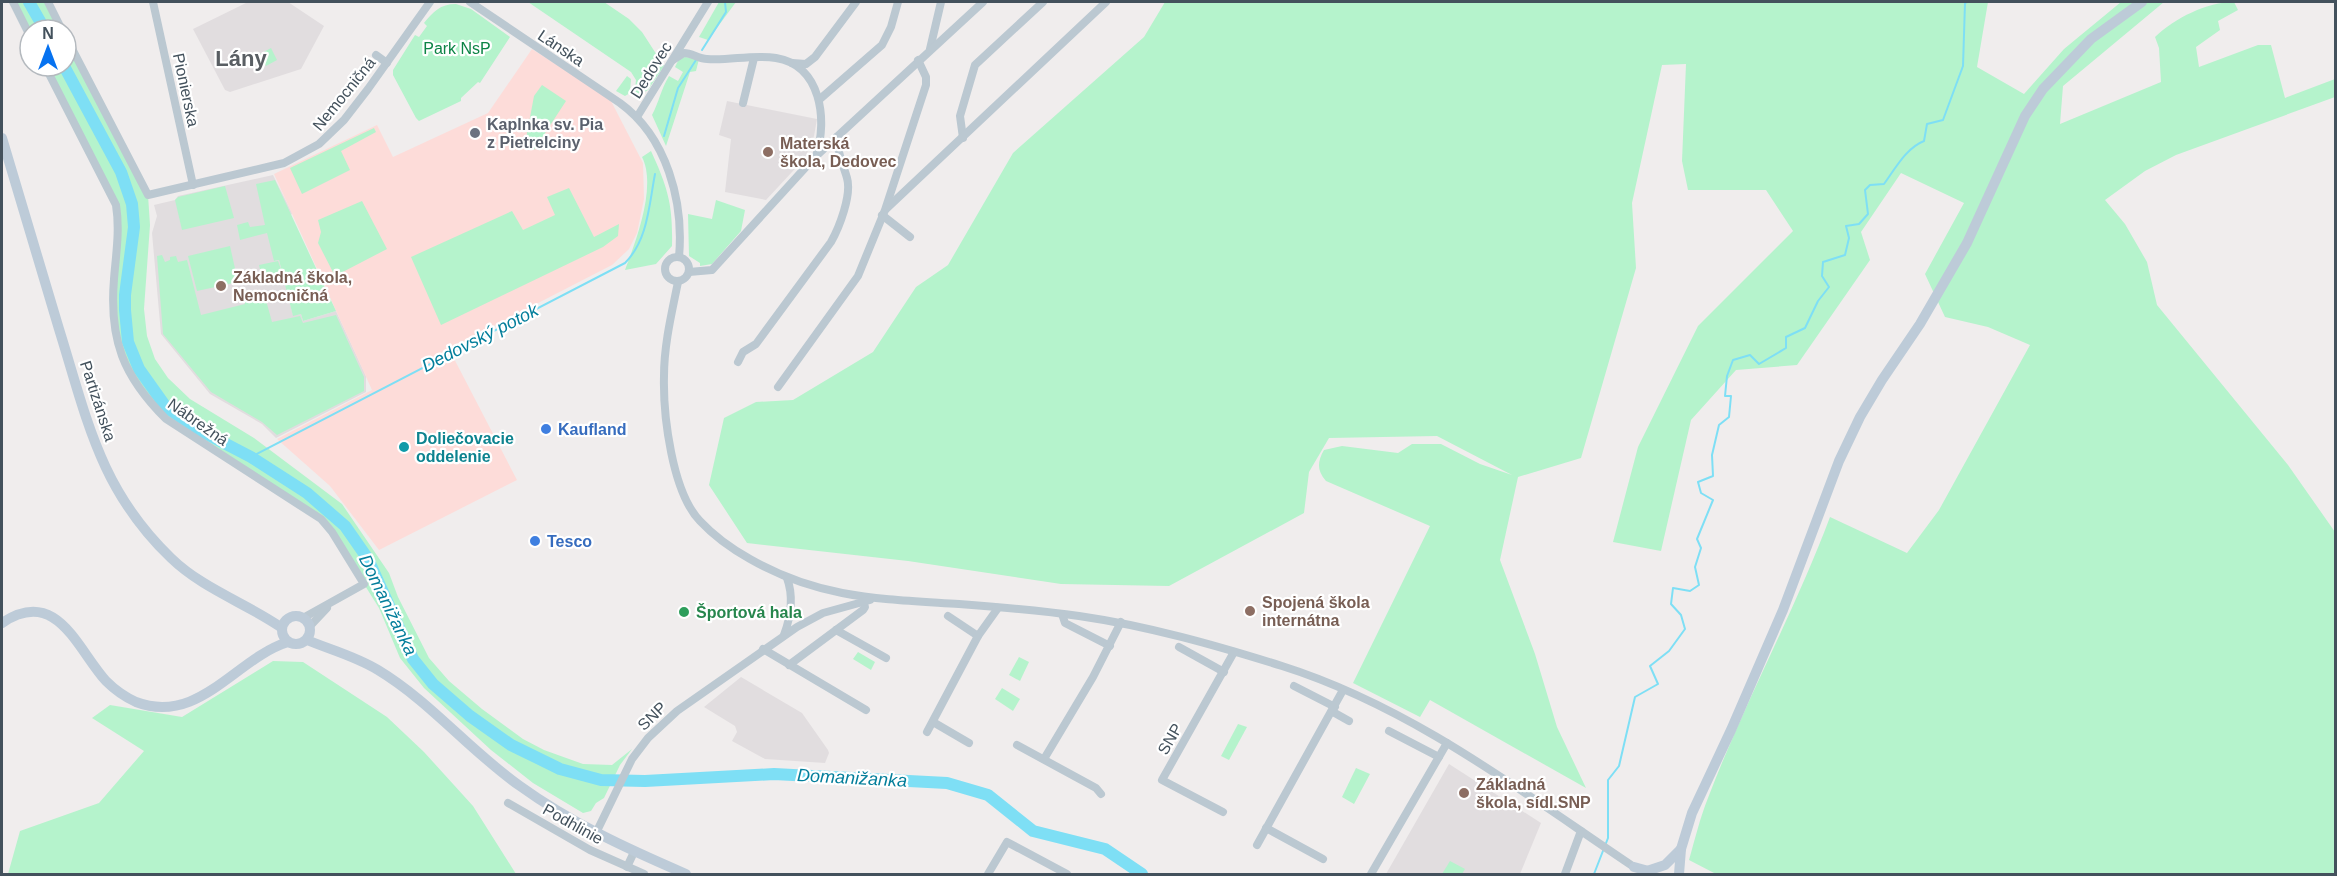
<svg xmlns="http://www.w3.org/2000/svg" width="2337" height="876" font-family="Arial,sans-serif">
	<rect width="100%" height="100%" fill="#f0eded"/>
	<g fill="#e1dddf">
		<path d="M248 2H288L324 26 301 69 230 92 225 90 193 29Z"/>
		<path d="M727 101 817 119 814 136 805 158 766 200 725 192 731 139 719 135Z"/>
		<path d="M273 175 292 213 274 261 279 260 293 315 301 314 303 321 336 311 366 376V392L276 438 262 424 210 394 161 334 152 233 157 216 154 205 175 200 178 196Z"/>
		<path d="M741 677 802 713 828 750 829 753 825 763 765 759 732 741 737 732 735 726 704 707Z"/>
		<path d="M1449 764 1541 823 1520 874H1386Z"/>
	</g>
	<path fill="#fddcd9" d="M532 49 610 99 643 163 644 199 637 233 629 249 612 265 449 349 517 480 379 550 330 486 277 439 372 390 274 174 377 125 393 157 488 113Z"/>
	<g fill="#b5f3cc">
		<path d="M13 2H48L62 30H30Z"/>
		<path d="M528 2H604L629 19 642 32 664 66 648 90 634 97 636 80 631 72Z"/>
		<path d="M719 2H736L708 40 699 37Z"/>
		<path d="M1165 2H1988L1977 67 2024 94 2064 49 2121 2H2164L2063 86 2060 124 2161 82 2159 48 2155 37C2175 18 2207 2 2234 2L2238 10 2218 21 2220 30 2196 47 2199 67 2258 45H2271L2285 98 2335 79V97L2176 155 2145 171 2105 200 2125 224 2147 262 2157 305 2288 465 2335 532V874H1716L1689 860C1695 839 1700 818 1708 798 1744 703 1794 613 1830 517L1907 553 1939 510 2030 345 1988 327 1945 317 1925 274 1964 203 1901 173 1861 232 1870 260 1797 365 1736 370 1691 420 1661 551 1613 542 1638 447 1698 326 1793 231 1766 190H1688L1682 161 1686 64 1662 65 1632 203 1636 268 1581 458 1518 477 1500 560 1535 654 1557 727 1586 788 1430 700 1420 717 1353 683 1430 526 1326 481C1317 471 1317 462 1324 450L1342 446 1398 453 1412 444H1441L1480 464 1512 475 1437 436 1329 438 1309 472 1304 513 1169 586 1061 584 908 561 747 543 709 485 724 418 756 402 793 400 873 352 916 287 948 265 1013 153 1144 37Z"/>
		<path d="M456 4 471 9 510 37 480 83 478 82 461 98V101L419 121 416 118 393 75V70L415 35 419 37 427 26 424 23C433 12 440 4 456 4Z"/>
		<path d="M66 37 148 195 150 225 144 309 147 336 155 359 168 378 190 399 254 438 342 504 389 573 398 597 429 658 449 681 482 709 523 739 544 750 583 764 612 765 632 749 620 765 604 798 596 803 591 811 583 813 533 783 491 750 424 688 400 658 379 608 327 525 166 419 130 375 113 312 116 205 45 66H66Z"/>
		<path d="M271 48 277 60 266 66 260 54Z"/>
		<path d="M685 57 699 59 696 71 690 72 666 146 652 115C659 102 661 89 669 76L678 81 683 72 675 67 679 59Z"/>
		<path d="M627 76 631 79 630 93 625 96 616 91Z"/>
		<path d="M542 85 566 101 534 150 525 144 534 96Z"/>
		<path d="M374 128 376 132 341 151 350 170 302 194 290 168Z"/>
		<path d="M651 151C668 188 673 205 672 246L656 264 625 270C636 241 657 186 642 157Z"/>
		<path d="M275 180 336 311 303 321 301 314 293 316 282 273 262 278 259 265 278 261 282 272 279 260 274 261 267 233 240 240 237 225 248 222 250 227 265 225 256 184Z"/>
		<path d="M225 186 234 218 182 230 175 200 178 197Z"/>
		<path d="M569 188 594 237 619 224 618 236 603 247 441 325 411 257 512 211 523 230 555 215 547 197Z"/>
		<path d="M716 200 745 210 741 231 712 264 700 266V263L689 256 688 214 712 219Z"/>
		<path d="M362 201 387 249 335 276 318 243 321 232 318 220Z"/>
		<path d="M230 246 238 282 197 291 188 256Z"/>
		<path d="M162 255 165 262 170 260V257L176 256 178 262 187 260 201 315 245 304 244 298 264 293 272 322 300 316 303 323 336 315 364 377V391L277 435 262 422 211 392 163 334 157 256Z"/>
		<path d="M858 652 875 662 871 670 853 659Z"/>
		<path d="M1019 657 1029 662 1020 681 1009 675Z"/>
		<path d="M273 661 303 662 387 717 424 752 473 806 516 874H8L20 831 99 803 144 751 92 718 110 705 182 717Z"/>
		<path d="M1002 688 1020 699 1013 711 995 699Z"/>
		<path d="M1238 724 1247 727 1229 760 1221 756Z"/>
		<path d="M1356 768 1370 774 1354 804 1342 797Z"/>
		<path d="M1450 861 1465 869 1462 874H1442Z"/>
	</g>
	<g fill="none" stroke-linecap="round" stroke-linejoin="round">
		<g stroke="#7edff5" stroke-width="2">
			<path d="M702 50 726 12 725 2"/>
			<path d="M664 136 678 88 696 60"/>
			<path d="M251 457 625 263C648 240 649 205 655 174"/>
			<path d="M1594 874 1608 838V780L1619 766 1635 697 1658 684 1650 666 1669 651 1685 629 1681 615 1671 604 1673 588 1690 591 1699 585 1695 567 1701 548 1697 539 1713 500 1701 493 1698 482 1713 476 1712 455 1719 425 1729 417 1731 396H1725L1727 376 1733 360 1750 355 1759 364 1786 348V337L1805 328 1818 301 1829 287 1822 276 1823 262 1845 255 1849 238 1846 226 1859 224 1868 214 1865 190 1870 185 1884 184C1895 169 1906 148 1924 141L1927 124 1943 120 1963 66 1965 3 1967 2"/>
		</g>
		<g stroke="#7edff5" stroke-width="12">
			<path d="M29 2 45 30"/>
			<path d="M64 66 121 172 132 204 134 227 125 295V310L128 342 139 369 166 407 201 431 251 457 307 493 345 526 368 559 413 659 433 684 470 716 511 745 560 769 601 780 645 781 774 774 947 783 988 795 1033 831 1105 849 1142 874"/>
		</g>
		<g stroke="#bbc8d1" stroke-width="8">
			<path d="M13 2 30 36"/>
			<path d="M48 2 62 30"/>
			<path d="M153 2 193 185"/>
			<path d="M470 2 620 103C667 137 684 202 679 257"/>
			<path d="M66 37 148 195 284 163 319 144 344 120 368 89 430 2"/>
			<path d="M930 49 941 2"/>
			<path d="M376 55 387 63"/>
			<path d="M673 60 684 53C692 53 699 59 707 59 729 61 753 54 776 58 821 65 828 120 816 156"/>
			<path d="M792 63 806 64 815 57 856 2"/>
			<path d="M45 66 116 205C120 230 116 254 114 279 109 340 123 376 166 419L321 519 332 532 364 584 303 618"/>
			<path d="M820 99 882 45 891 27 898 2"/>
			<path d="M743 103 754 58"/>
			<path d="M637 117 708 2"/>
			<path d="M963 138 960 116 975 65 1043 2"/>
			<path d="M886 209 1106 2"/>
			<path d="M882 215 910 237"/>
			<circle cx="677" cy="269" r="12"/>
			<path d="M689 272 712 270 815 157 983 2"/>
			<path d="M678 282C672 312 664 344 664 376 663 415 672 492 700 521 714 536 732 549 750 559 820 599 881 599 959 604 999 607 1039 610 1079 616 1148 626 1215 645 1282 666 1412 707 1522 792 1634 867"/>
			<path d="M738 362 743 352 756 344 831 242C839 228 852 195 847 178 843 164 837 153 837 137"/>
			<path d="M778 387 858 276 885 210 926 85V77L918 60"/>
			<path d="M1062 614 1065 623 1110 646"/>
			<path d="M948 616 978 636"/>
			<path d="M310 626 327 608"/>
			<path d="M836 630 886 658"/>
			<path d="M784 635C791 616 794 597 787 578"/>
			<path d="M1179 647 1224 672"/>
			<path d="M763 649 866 710"/>
			<path d="M789 665 863 610 865 607 863 601"/>
			<path d="M1294 686 1335 707"/>
			<path d="M1333 712 1349 721"/>
			<path d="M933 722 969 743"/>
			<path d="M1389 731 1439 757"/>
			<path d="M927 732 978 636 998 608"/>
			<path d="M1017 745 1096 788 1101 794"/>
			<path d="M1044 759 1093 677 1121 622"/>
			<path d="M508 803 590 850 644 874"/>
			<path d="M1223 812 1162 780 1234 652"/>
			<path d="M1266 828 1323 859"/>
			<path d="M596 833 632 759 648 738 677 711 797 627 823 613 870 600"/>
			<path d="M1257 845 1343 690"/>
			<path d="M627 867 634 852"/>
			<path d="M988 874 1007 842 1067 874"/>
			<path d="M1371 874 1447 743"/>
			<path d="M1565 874 1581 831"/>
		</g>
		<g stroke="#bdcbd8" stroke-width="10">
			<path d="M2 138C21 201 40 265 59 329 87 419 100 490 171 558 203 589 246 603 282 628"/>
			<circle cx="296" cy="630" r="14"/>
			<path d="M2 623C57 586 77 649 106 681 115 690 125 697 136 702 199 726 236 658 288 642"/>
			<path d="M307 640C331 650 355 656 378 670 431 702 470 751 520 786 571 823 628 849 686 874"/>
			<path d="M1634 867 1652 872"/>
			<path d="M1647 871 1665 865 1681 849"/>
			<path d="M1679 874 1681 849 1692 813 1731 730 1783 610 1839 461 1860 417 1882 380 1920 324 1967 243 2025 116 2043 89 2091 39 2142 2"/>
		</g>
	</g>
	<circle fill="#6b7280" stroke="#fff" stroke-width="2" cx="475" cy="133" r="6"/>
	<g fill="#8d6e63" stroke="#fff" stroke-width="2">
		<circle cx="768" cy="152" r="6"/>
		<circle cx="221" cy="286" r="6"/>
		<circle cx="1250" cy="611" r="6"/>
		<circle cx="1464" cy="793" r="6"/>
	</g>
	<g fill="#3f7fe0" stroke="#fff" stroke-width="2">
		<circle cx="546" cy="429" r="6"/>
		<circle cx="535" cy="541" r="6"/>
	</g>
	<circle fill="#0f9aa8" stroke="#fff" stroke-width="2" cx="404" cy="447" r="6"/>
	<circle fill="#2e9e5b" stroke="#fff" stroke-width="2" cx="684" cy="612" r="6"/>
	<g text-anchor="middle" dominant-baseline="central" stroke-width="4.5" stroke-linejoin="round" paint-order="stroke">
		<g font-size="16" fill="#0d8446" stroke="#fff">
			<text x="457" y="48">Park NsP</text>
		</g>
		<g font-size="16" fill="#43515c" stroke="#fff">
			<text transform="translate(561 48) rotate(34)">Lánska</text>
			<text transform="translate(651 70) rotate(-58)">Dedovec</text>
			<text transform="translate(186 90) rotate(78)">Pionierska</text>
			<text transform="translate(344 94) rotate(-51)">Nemocničná</text>
			<text transform="translate(98 401) rotate(72)">Partizánska</text>
			<text transform="translate(198 422) rotate(35)">Nábrežná</text>
			<text transform="translate(652 716) rotate(-44)">SNP</text>
			<text transform="translate(1170 739) rotate(-60)">SNP</text>
			<text transform="translate(573 824) rotate(29)">Podhlinie</text>
		</g>
		<g font-size="16" font-weight="bold" fill="#5b616d" stroke="#fff" text-anchor="start">
			<text x="487" y="124">Kaplnka sv. Pia<tspan x="487" dy="18">z Pietrelciny</tspan></text>
		</g>
		<g font-size="16" font-weight="bold" fill="#785e54" stroke="#fff" text-anchor="start">
			<text x="780" y="143">Materská<tspan x="780" dy="18">škola, Dedovec</tspan></text>
			<text x="233" y="277">Základná škola,<tspan x="233" dy="18">Nemocničná</tspan></text>
			<text x="1262" y="602">Spojená škola<tspan x="1262" dy="18">internátna</tspan></text>
			<text x="1476" y="784">Základná<tspan x="1476" dy="18">škola, sídl.SNP</tspan></text>
		</g>
		<g font-size="16" font-weight="bold" fill="#366cbe" stroke="#fff" text-anchor="start">
			<text x="558" y="429">Kaufland</text>
			<text x="547" y="541">Tesco</text>
		</g>
		<g font-size="16" font-weight="bold" fill="#0d838f" stroke="#fff" text-anchor="start">
			<text x="416" y="438">Doliečovacie<tspan x="416" dy="18">oddelenie</tspan></text>
		</g>
		<g font-size="16" font-weight="bold" fill="#27864d" stroke="#fff" text-anchor="start">
			<text x="696" y="612">Športová hala</text>
		</g>
		<g font-size="18" font-style="italic" fill="#037e9b" stroke="#fff">
			<text transform="translate(480 338) rotate(-27)">Dedovský potok</text>
			<text transform="translate(388 605) rotate(64)">Domanižanka</text>
			<text transform="translate(852 778) rotate(3)">Domanižanka</text>
		</g>
		<g font-size="22" font-weight="bold" fill="#595e63" stroke="#fff">
			<text x="241" y="58">Lány</text>
		</g>
	</g>
	<rect width="2337" height="876" fill="none" stroke="#43515c" stroke-width="6"/>
	<g transform="translate(48 48)"><circle r="28" fill="#ffffff" stroke="#b4b9be" stroke-width="1.5"/>
	<path d="M0-4.5L10 22L0 15L-10 22Z" fill="#0672f0"/>
	<text y="-9" font-size="16" font-weight="bold" text-anchor="middle" fill="#43515c">N</text>
	</g>
</svg>
